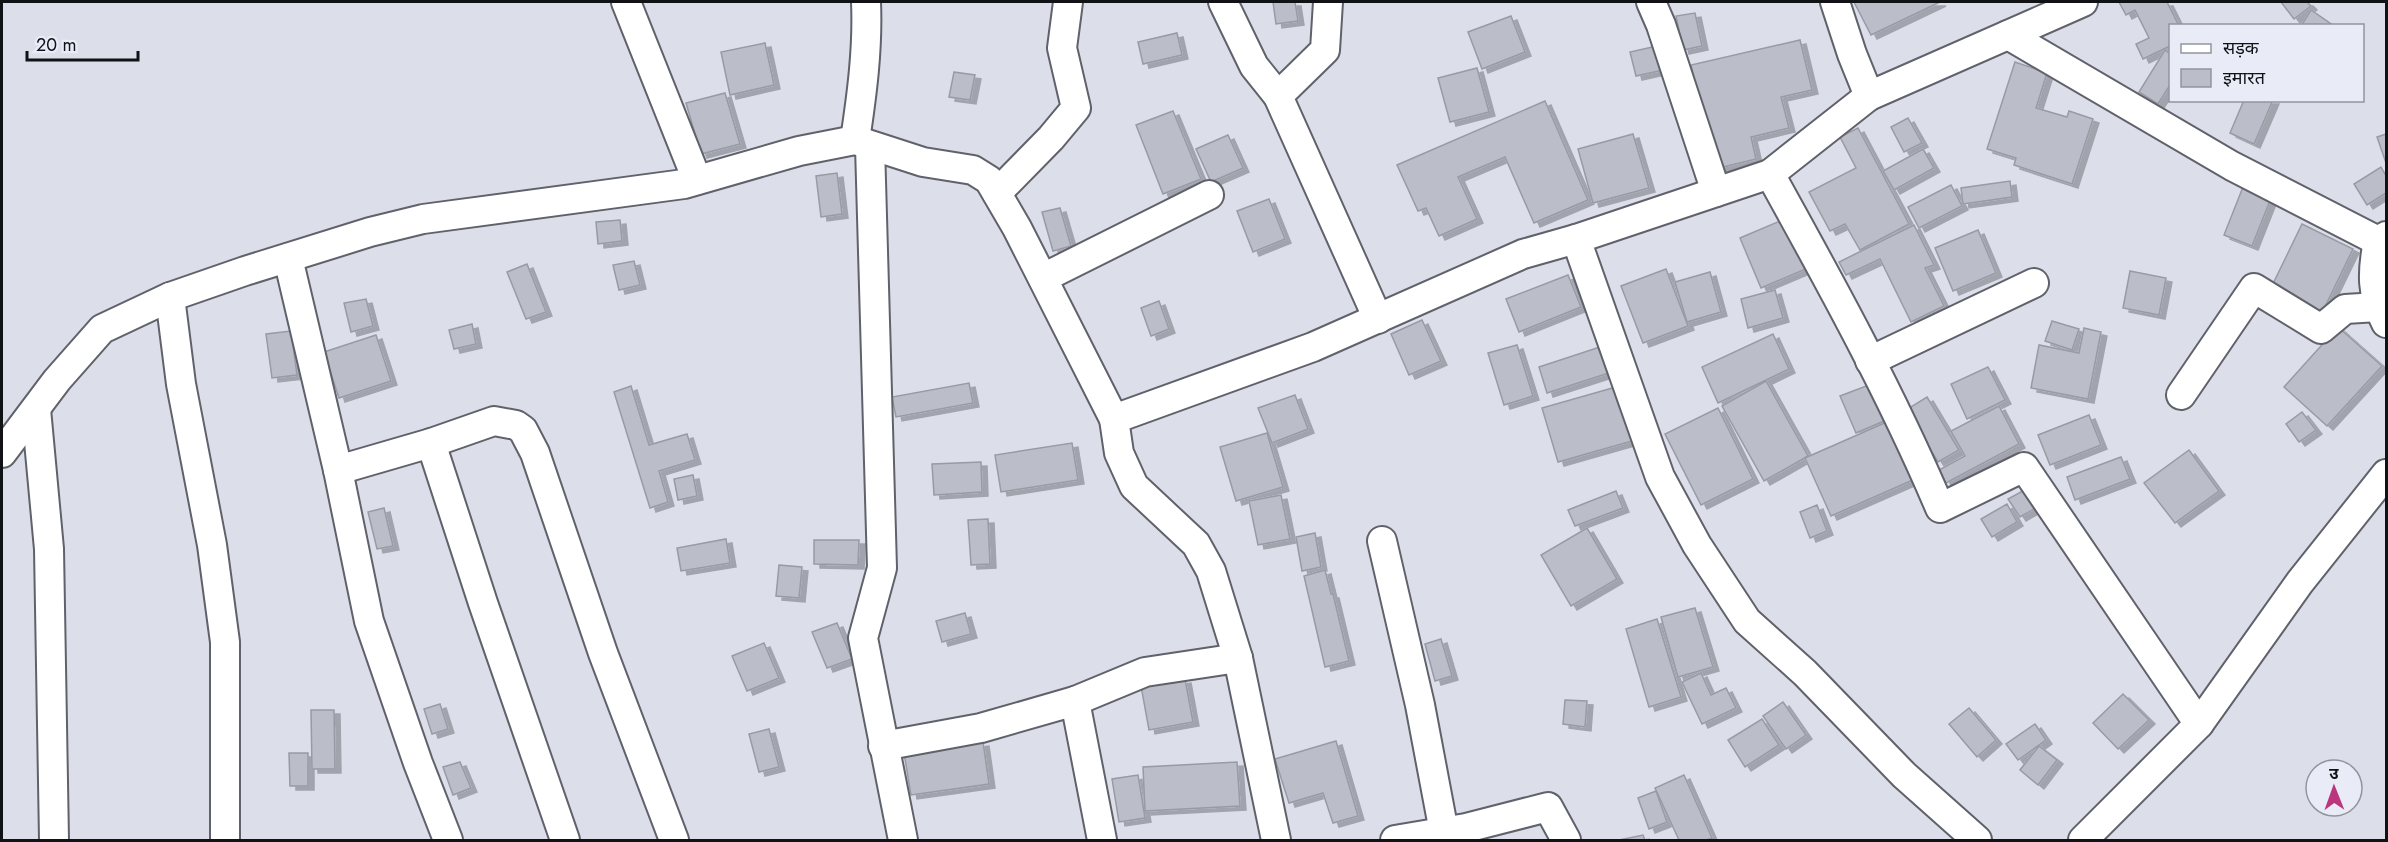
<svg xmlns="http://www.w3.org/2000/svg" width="2388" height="842" font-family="Jost,'Noto Sans Devanagari',sans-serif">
	<defs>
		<filter id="shadow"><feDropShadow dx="6" dy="4" stdDeviation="0" flood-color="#0004"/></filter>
	</defs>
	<rect width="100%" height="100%" fill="#dcdfea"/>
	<g fill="#bbbec9" stroke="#989aa5" stroke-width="1.5" filter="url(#shadow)">
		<path d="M1273 2H1295L1298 21 1276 24Z"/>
		<path d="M1854 2H1940L1871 35Z"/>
		<path d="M2119 2H2167L2179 26H2170V46L2143 59 2136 44 2149 38 2135 10 2126 15Z"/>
		<path d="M2281 2H2307L2311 6 2294 19Z"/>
		<path d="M2311 10 2334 26H2301Z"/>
		<path d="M1695 13 1702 46 1683 50 1676 16Z"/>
		<path d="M1511 16 1525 52 1482 69 1468 32Z"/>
		<path d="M1177 33 1182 55 1143 64 1138 42Z"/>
		<path d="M1800 40 1812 90 1781 97 1789 128 1751 137 1756 159 1715 169 1691 65Z"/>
		<path d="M765 43 774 85 730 95 721 52Z"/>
		<path d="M1666 44 1672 68 1636 76 1630 52Z"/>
		<path d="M2165 50 2170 54V85L2158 104 2139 92Z"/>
		<path d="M2015 62 2047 73 2036 108 2067 117 2069 111 2093 119 2072 184 2014 165 2016 158 1987 149Z"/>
		<path d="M1477 68 1489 112 1450 122 1438 78Z"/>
		<path d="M954 72 975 75 970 100 949 97Z"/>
		<path d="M725 93 740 144 701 154 686 103Z"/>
		<path d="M2244 100H2273L2254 144 2230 133Z"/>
		<path d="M1545 101 1588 200 1534 223 1505 157 1458 177 1477 219 1439 236 1426 208 1418 211 1397 165Z"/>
		<path d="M1173 111 1201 179 1163 194 1136 125Z"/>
		<path d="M1908 118 1922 143 1904 152 1891 127Z"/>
		<path d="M1858 128 1909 224 1860 250 1845 224 1830 231 1809 192 1856 168 1840 137Z"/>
		<path d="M1633 134 1649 188 1593 203 1578 149Z"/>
		<path d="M2386 134V163L2377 137Z"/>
		<path d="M1228 135 1243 168 1211 182 1196 149Z"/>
		<path d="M1923 149 1934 168 1894 190 1883 171Z"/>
		<path d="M2381 167 2386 176V193L2367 205 2354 184Z"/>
		<path d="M837 173 842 214 821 217 816 176Z"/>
		<path d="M2010 181 2012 197 1963 204 1961 188Z"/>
		<path d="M1951 185 1962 206 1919 228 1908 207Z"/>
		<path d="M2243 187 2271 198 2252 246 2224 235Z"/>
		<path d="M1269 199 1285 239 1253 252 1237 211Z"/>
		<path d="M1060 208 1071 246 1053 251 1042 212Z"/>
		<path d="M1787 218 1808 268 1761 288 1740 238Z"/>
		<path d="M620 220 622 241 598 244 596 222Z"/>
		<path d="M2302 224 2353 249 2320 317 2269 292Z"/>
		<path d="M1914 225 1934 265 1925 268 1944 306 1911 322 1880 259 1846 275 1839 262Z"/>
		<path d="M1978 230 1996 273 1953 291 1935 248Z"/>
		<path d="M634 261 640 285 619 290 613 265Z"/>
		<path d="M527 264 546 312 526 319 507 272Z"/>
		<path d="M1666 269 1688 326 1643 343 1621 286Z"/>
		<path d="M2130 271 2166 278 2159 315 2123 308Z"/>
		<path d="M1710 272 1721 312 1687 322 1675 282Z"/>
		<path d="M1568 275 1581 307 1519 332 1506 299Z"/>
		<path d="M1775 290 1783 318 1748 328 1741 299Z"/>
		<path d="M366 299 373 326 351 332 344 303Z"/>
		<path d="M1159 301 1169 329 1151 336 1141 308Z"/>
		<path d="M1422 320 1441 361 1409 375 1391 334Z"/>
		<path d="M2052 321 2079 329 2072 350 2045 341Z"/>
		<path d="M472 324 476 344 454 349 449 330Z"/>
		<path d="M2338 327 2382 366 2327 426 2284 387Z"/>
		<path d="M2084 328 2101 332 2088 399 2031 388 2039 345 2079 353Z"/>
		<path d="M291 331 297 375 272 378 266 334Z"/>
		<path d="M1773 334 1789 369 1718 403 1702 367Z"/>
		<path d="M376 335 391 381 339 398 324 352Z"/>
		<path d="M1517 345 1533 396 1504 405 1488 353Z"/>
		<path d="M1603 346 1612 372 1547 393 1539 367Z"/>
		<path d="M1988 367 2005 400 1967 419 1951 384Z"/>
		<path d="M1766 381 1808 456 1764 481 1722 406Z"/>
		<path d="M969 383 973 403 896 417 892 397Z"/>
		<path d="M1869 385 1884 421 1856 433 1840 396Z"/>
		<path d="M631 386 649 445 687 434 695 460 659 471 668 502 650 508 614 392Z"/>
		<path d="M1616 387 1632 441 1558 462 1542 408Z"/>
		<path d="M1295 395 1308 429 1272 443 1258 408Z"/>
		<path d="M1927 397 1959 450 1938 462 1906 410Z"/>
		<path d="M1999 406 2019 444 1946 483 1939 470 1965 456 1951 431Z"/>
		<path d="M1718 408 1753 479 1701 505 1665 434Z"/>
		<path d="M2302 412 2316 430 2299 442 2286 424Z"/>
		<path d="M2089 415 2101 445 2050 465 2038 435Z"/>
		<path d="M1889 421 1915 479 1831 516 1805 458Z"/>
		<path d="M1267 433 1283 487 1236 501 1220 447Z"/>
		<path d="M1072 443 1078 480 1001 492 995 455Z"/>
		<path d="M2189 450 2219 491 2175 523 2144 483Z"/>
		<path d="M2121 457 2130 479 2075 500 2067 477Z"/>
		<path d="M981 462 982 492 934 495 932 464Z"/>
		<path d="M693 475 697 496 678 500 674 479Z"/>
		<path d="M2030 487 2041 505 2020 517 2008 499Z"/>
		<path d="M1616 491 1623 508 1575 526 1568 510Z"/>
		<path d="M1281 495 1290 539 1258 545 1249 501Z"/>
		<path d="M2007 504 2017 522 1992 537 1981 519Z"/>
		<path d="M1817 505 1827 531 1810 538 1800 512Z"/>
		<path d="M384 508 393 546 377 549 368 512Z"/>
		<path d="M988 519 990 564 971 565 968 520Z"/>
		<path d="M1587 528 1617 579 1571 606 1541 555Z"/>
		<path d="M1315 533 1321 567 1302 571 1296 537Z"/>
		<path d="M726 539 730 563 681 571 677 548Z"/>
		<path d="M814 540H859L858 565 814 564Z"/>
		<path d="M779 565 802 567 799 598 776 596Z"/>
		<path d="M1325 570 1331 594H1333L1349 661 1325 667 1304 576Z"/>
		<path d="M1695 608 1713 667 1678 677 1661 617Z"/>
		<path d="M965 613 971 634 942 642 936 621Z"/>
		<path d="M1657 619 1681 697 1649 707 1626 629Z"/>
		<path d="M837 623 852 659 827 668 812 632Z"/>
		<path d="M1441 639 1452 676 1435 681 1425 644Z"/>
		<path d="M764 643 779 678 747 691 732 656Z"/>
		<path d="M1701 673 1711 695 1726 688 1736 708 1702 724 1682 682Z"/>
		<path d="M1185 679 1193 722 1149 730 1141 686Z"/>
		<path d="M2123 694 2149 720 2118 749 2093 723Z"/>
		<path d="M1565 700 1587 701 1585 727 1563 724Z"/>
		<path d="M1783 702 1806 735 1786 749 1763 716Z"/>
		<path d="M440 704 448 729 432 734 424 709Z"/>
		<path d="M1969 708 1996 740 1977 757 1949 724Z"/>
		<path d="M311 710H334L335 769H312Z"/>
		<path d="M1762 719 1779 745 1745 767 1728 740Z"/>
		<path d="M2035 724 2046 740 2018 760 2006 744Z"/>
		<path d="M769 729 779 767 759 772 749 734Z"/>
		<path d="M1336 741 1358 816 1333 823 1323 793 1289 803 1275 759Z"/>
		<path d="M983 742 989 784 911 795 904 753Z"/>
		<path d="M2039 746 2057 760 2038 785 2020 770Z"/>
		<path d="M289 753H308V786H290Z"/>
		<path d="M460 762 471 788 453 795 443 767Z"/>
		<path d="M1237 762 1240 806 1145 811 1143 767Z"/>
		<path d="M1138 775 1145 818 1119 822 1112 779Z"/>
		<path d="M1684 775 1712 838 1706 840H1679L1655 788Z"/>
		<path d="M1656 791 1667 822 1649 829 1638 798Z"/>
		<path d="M1643 835 1645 840H1619Z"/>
	</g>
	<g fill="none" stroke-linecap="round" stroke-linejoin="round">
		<g stroke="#60626b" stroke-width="32">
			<g id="street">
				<path d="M626 2 697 180"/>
				<path d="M1223 2 1254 66 1278 96"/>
				<path d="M1328 2 1325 50 1278 96 1378 319"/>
				<path d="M1651 2 1661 25 1716 192"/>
				<path d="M1835 2 1852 54 1869 96 2083 2"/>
				<path d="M2008 35 2232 166 2378 241 2386 236"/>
				<path d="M855 140C862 94 868 48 866 2"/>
				<path d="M870 146 882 568 863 638 903 840"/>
				<path d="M1770 174 1869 96"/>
				<path d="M997 193 1051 138 1076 108 1062 48 1068 2"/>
				<path d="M2378 241C2372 271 2371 295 2386 323"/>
				<path d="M288 258 338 470 369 621 418 763 448 840"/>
				<path d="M1043 278 1209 195"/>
				<path d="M170 297 181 384 212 545 225 642V840"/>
				<path d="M1870 361 2034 283"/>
				<path d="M2181 395 2254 288 2321 329 2345 309 2378 307"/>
				<path d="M36 409 49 549 54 840"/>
				<path d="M1114 419 1119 453 1134 486 1196 544 1211 571 1238 658"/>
				<path d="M431 443 483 603 565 840"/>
				<path d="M2 453 57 380 102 329 170 297 245 271 370 232 423 219 684 184 799 151 855 140 923 162 973 170 989 180 1017 228 1114 419 1313 347 1523 254 1576 239"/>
				<path d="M338 470 431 443 494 421 516 425 523 430 535 453 603 653 674 840"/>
				<path d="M1382 541 1420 705 1444 832"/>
				<path d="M1075 701 1145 672 1238 658 1276 840"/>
				<path d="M2199 724 2300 582 2386 474"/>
				<path d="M883 746 981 728 1075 701 1102 840"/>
				<path d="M1395 840 1466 828 1548 807 1566 840"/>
				<path d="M1977 840 1904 775 1805 673 1747 621 1697 545 1660 477 1576 239 1770 174C1831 284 1891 393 1940 508L2024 467 2199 724 2083 840"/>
			</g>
		</g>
		<use href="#street" stroke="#fff" stroke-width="28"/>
	</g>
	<rect width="2388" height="842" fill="none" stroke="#111216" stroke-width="6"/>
	<rect x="2169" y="24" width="195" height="78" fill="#e9ecf7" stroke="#93959d" stroke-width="1.5"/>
	<rect x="2181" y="44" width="30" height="9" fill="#ffffff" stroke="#93959d" stroke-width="1.5"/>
	<text x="2223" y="54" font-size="18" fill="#111216">सड़क</text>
	<rect x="2181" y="69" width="30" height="18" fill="#bbbec9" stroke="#93959d" stroke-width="1.5"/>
	<text x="2223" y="84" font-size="18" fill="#111216">इमारत</text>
	<g transform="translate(2334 788) rotate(359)"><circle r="28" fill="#e9ecf7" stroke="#93959d" stroke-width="1.5"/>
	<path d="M0-4.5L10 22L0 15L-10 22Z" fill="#ba377d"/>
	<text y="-9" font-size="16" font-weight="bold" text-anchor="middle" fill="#111216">उ</text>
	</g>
	<path d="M27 51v9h111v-9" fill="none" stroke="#111216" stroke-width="3"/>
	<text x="36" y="51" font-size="18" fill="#111216" stroke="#e9ecf7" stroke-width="4.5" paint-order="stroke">20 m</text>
</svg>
